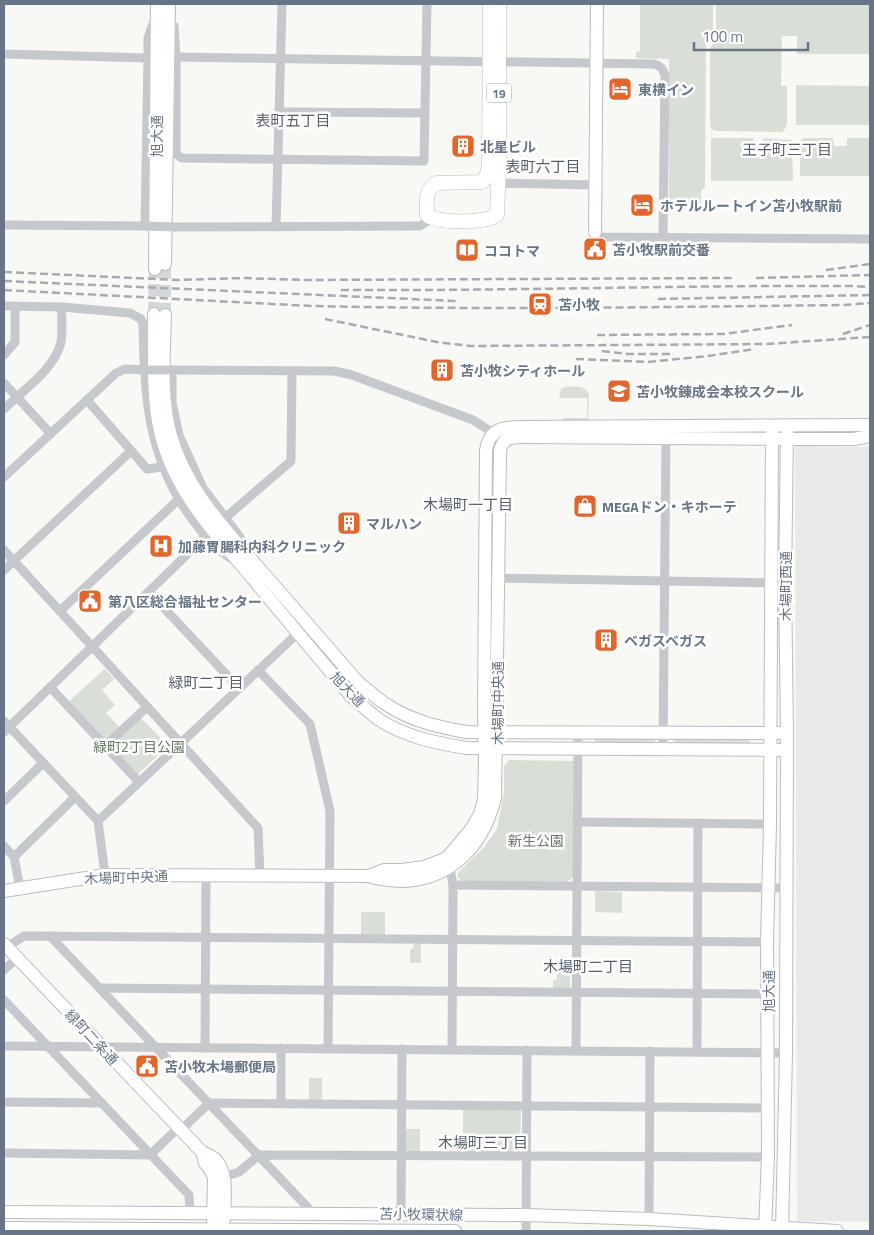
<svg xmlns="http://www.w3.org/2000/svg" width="874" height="1235" font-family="'Titillium Web','Noto Sans JP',sans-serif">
	<rect width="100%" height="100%" fill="#f8f8f5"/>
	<path fill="#e8eae8" d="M870 445V1222L797 1221 795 446 864 447Z"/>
	<g fill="#d9dfd6">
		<path d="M640 4H713V32H706L705 187 701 191V208L669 207V59L636 58V52L640 51Z"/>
		<path d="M716 4H870V54H797V36H782L781 86H787V124L785 129 782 132 716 131 711 129 710 123V50L716 35Z"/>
		<path d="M796 85 870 86V125H796Z"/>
		<path d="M711 138H753V155H763V138L792 140 793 181H711Z"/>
		<path d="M803 138H833L834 146H847V138H870V176H800V142Z"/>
		<path d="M564 387C574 387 583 384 589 394L588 421 559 422 563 418H587V398H559L561 389Z"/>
		<path d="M105 669 114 679 102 690 115 705 106 713 120 728 106 741 69 701Z"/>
		<path d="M140 717 168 746 137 775 110 746Z"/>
		<path d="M593 738 654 739 656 740 654 742H595Z"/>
		<path d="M675 738 750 739V744L675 743 673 740Z"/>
		<path d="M509 760 576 761 575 875 567 882 463 881 458 878V873L484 847 497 829 504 791V766Z"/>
		<path d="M595 891 622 892V913L595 912Z"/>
		<rect x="361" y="912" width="24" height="23"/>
		<path d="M414 942H421V963H410V949H413Z"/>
		<path d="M557 966H570V988H553V980L557 979Z"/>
		<rect x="309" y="1078" width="13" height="22"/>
		<path d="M463 1109 521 1110 520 1153 463 1152Z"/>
		<path d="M406 1129H420V1152H405Z"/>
	</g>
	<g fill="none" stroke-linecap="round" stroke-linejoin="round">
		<g stroke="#d4d7d9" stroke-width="12" stroke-dasharray="12 6" stroke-linecap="butt">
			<path d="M154 314 155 269"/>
			<path d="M165 315V264"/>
		</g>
		<g stroke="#b8bcc1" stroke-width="14">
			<g id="secondary">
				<path d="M595 232 597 4"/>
				<path d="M165 264 169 4"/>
				<path d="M155 269 157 4"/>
				<path d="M154 314C155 353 151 396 161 435 175 492 217 536 254 580 286 619 319 658 351 696 360 704 369 712 378 719 405 737 436 743 466 748L786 750"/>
				<path d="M165 315C164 355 160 397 171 436 187 492 227 531 264 574 296 610 327 647 359 683 368 690 377 699 387 705 412 721 438 727 466 732L787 733 786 1053 782 1231"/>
				<path d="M787 733 785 583 787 432"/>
				<path d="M368 876 384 870H402L424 867 447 858 472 828 480 814 484 799 485 763 484 714 486 451C489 429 502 427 522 427L870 425"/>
				<path d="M4 891 105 875 368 876C432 894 480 859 495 798L500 451C502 438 511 437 522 437L787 439H854L870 436"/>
				<path d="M4 944 202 1152C207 1154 212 1156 216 1160 229 1174 224 1202 224 1220"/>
				<path d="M202 1152 205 1163 211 1171 214 1178 213 1221"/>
				<path d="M4 1212 526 1215 649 1219 837 1231"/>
				<path d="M4 1228 455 1231"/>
				<path d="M765 1231 768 1157 767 942 770 824 772 431"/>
			</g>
		</g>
		<g stroke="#b6babe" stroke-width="15">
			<path id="primary" d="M490 4 489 165 486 178 482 182 437 183C424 190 427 202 427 215 437 224 487 223 497 215L499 166V4"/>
		</g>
		<g stroke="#c5c8cc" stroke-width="9">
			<path d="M174 26 176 57V154L182 158 424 161 427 4"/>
			<path d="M4 54 148 58V38L154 21"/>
			<path d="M176 57 654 64C661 66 663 69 665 76L663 236"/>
			<path d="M279 112 425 113"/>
			<path d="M498 183 595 185"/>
			<path d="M4 225 145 226 148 58"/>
			<path d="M174 227 414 226H420L431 219"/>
			<path d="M276 227 282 4"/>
			<path d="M595 232 600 237 870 239"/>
			<path d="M4 306 62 307 130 313 141 319 143 324C144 397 148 459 192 519 204 535 216 550 232 559"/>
			<path d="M4 355 15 342V306"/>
			<path d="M167 370 334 371 352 375 473 420 498 436"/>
			<path d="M172 370V403L179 435 203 488 242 540 244 545"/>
			<path d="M4 383 51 434"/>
			<path d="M87 400 147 469 162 467"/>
			<path d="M4 409C23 390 55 369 61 342 63 331 61 318 62 307"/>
			<path d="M4 477 116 373 125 369 150 370"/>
			<path d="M225 518 291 461 292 371"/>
			<path d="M4 550 258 828 260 875"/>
			<path d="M4 570 131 451"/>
			<path d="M493 578 777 583"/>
			<path d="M149 592 239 688"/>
			<path d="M60 611 178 500"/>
			<path d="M258 670 310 724 330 811 328 1049"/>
			<path d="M50 687 139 782"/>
			<path d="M4 721 98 821 105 875"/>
			<path d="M4 732 205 537"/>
			<path d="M105 746 147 707"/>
			<path d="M663 749 666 434"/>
			<path d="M4 801 43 763"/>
			<path d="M98 821 298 633"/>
			<path d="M577 822 770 824"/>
			<path d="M4 846 14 857 20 888"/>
			<path d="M14 857 75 797"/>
			<path d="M449 863 453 885 452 1050"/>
			<path d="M453 885 787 888"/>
			<path d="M50 936 313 1213"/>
			<path d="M7 947 24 936 767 942"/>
			<path d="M4 970 17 958"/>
			<path d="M101 988 767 994"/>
			<path d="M4 1000 189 1195 190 1213"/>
			<path d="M4 1046 786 1053"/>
			<path d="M205 1048 206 875"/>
			<path d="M576 1051 578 732"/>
			<path d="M697 1052 698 823"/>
			<path d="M4 1102 101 1103"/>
			<path d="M281 1103V1048"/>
			<path d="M181 1130 209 1103 768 1108"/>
			<path d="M4 1153 150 1155 179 1127"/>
			<path d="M223 1177 239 1172 259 1155 768 1157"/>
			<path d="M401 1214 402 1049"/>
			<path d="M649 1219 650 1051"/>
			<path d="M526 1231 527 1050"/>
		</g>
		<use href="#secondary" stroke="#fff" stroke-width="12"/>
		<use href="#primary" stroke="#fff" stroke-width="14"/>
		<g stroke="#a6abb1" stroke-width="2.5" stroke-dasharray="8 4" stroke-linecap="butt">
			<path d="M826 270 870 264"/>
			<path d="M4 272 178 280 244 278 304 280 733 278"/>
			<path d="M756 278 870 275"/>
			<path d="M4 281 456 301"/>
			<path d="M4 290 311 306C489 310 666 307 844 305L870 303"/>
			<path d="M341 290C512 291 683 285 855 286L870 287"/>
			<path d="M658 299 870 295"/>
			<path d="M325 319 437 342 470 346 767 344 870 337"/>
			<path d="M843 334 870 325"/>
			<path d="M597 335 723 334 792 325"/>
			<path d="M602 351 628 354H674"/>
			<path d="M576 359 648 362 708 356 755 349"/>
		</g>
		<g stroke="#c5c8cc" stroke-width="9">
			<path d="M145 226 174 227"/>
			<path d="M150 370H167"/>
		</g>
	</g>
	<defs>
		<g id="hotel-square" transform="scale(1.25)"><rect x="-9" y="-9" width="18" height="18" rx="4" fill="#e2652b" stroke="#fff"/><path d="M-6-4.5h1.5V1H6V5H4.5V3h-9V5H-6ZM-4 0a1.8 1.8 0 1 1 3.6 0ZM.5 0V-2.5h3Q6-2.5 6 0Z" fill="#fff"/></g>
		<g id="building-square" transform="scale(1.25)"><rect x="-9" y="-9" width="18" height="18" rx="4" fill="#e2652b" stroke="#fff"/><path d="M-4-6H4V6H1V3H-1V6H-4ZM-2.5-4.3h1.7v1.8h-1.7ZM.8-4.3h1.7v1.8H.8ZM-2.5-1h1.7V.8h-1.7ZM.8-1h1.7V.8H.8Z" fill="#fff"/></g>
		<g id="civic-square" transform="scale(1.25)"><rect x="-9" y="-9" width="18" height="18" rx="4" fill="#e2652b" stroke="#fff"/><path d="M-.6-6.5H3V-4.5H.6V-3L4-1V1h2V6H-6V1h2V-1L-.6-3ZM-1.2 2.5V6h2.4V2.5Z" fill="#fff"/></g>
		<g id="library-square" transform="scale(1.25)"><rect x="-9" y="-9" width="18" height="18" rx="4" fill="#e2652b" stroke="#fff"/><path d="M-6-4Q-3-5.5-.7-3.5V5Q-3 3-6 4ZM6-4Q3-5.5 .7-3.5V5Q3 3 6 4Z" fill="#fff"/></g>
		<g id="station-square" transform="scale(1.25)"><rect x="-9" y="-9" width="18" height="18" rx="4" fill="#e2652b" stroke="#fff"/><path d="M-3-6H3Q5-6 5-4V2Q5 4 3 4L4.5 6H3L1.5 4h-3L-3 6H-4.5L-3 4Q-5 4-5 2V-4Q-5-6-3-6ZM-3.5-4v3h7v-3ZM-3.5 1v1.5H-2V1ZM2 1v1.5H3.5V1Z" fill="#fff"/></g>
		<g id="school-square" transform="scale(1.25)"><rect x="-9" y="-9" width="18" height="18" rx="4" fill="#e2652b" stroke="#fff"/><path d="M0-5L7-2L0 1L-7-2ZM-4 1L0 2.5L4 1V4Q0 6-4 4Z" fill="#fff"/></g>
		<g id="shop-square" transform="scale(1.25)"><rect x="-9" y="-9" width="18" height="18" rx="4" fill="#e2652b" stroke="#fff"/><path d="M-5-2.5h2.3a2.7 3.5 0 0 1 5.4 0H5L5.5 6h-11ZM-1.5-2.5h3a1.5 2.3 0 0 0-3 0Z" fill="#fff"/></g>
		<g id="hospital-square" transform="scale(1.25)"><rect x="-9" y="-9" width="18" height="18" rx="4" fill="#e2652b" stroke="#fff"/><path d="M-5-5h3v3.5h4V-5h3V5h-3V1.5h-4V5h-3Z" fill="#fff"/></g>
	</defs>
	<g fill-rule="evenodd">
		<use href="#hotel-square" x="620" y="89"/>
		<use href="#building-square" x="463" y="146"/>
		<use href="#hotel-square" x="642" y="205"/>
		<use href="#civic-square" x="595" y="249"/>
		<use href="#library-square" x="467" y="250"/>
		<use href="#station-square" x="540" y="304"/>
		<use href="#building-square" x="442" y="370"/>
		<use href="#school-square" x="619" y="391"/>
		<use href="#shop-square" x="585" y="506"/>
		<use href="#building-square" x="349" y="523"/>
		<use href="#hospital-square" x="161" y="546"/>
		<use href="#civic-square" x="90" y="601"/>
		<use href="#building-square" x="606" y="640"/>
		<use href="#civic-square" x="147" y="1066"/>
	</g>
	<g text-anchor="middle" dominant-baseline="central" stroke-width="5" stroke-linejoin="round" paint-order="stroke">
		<rect fill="#fff" stroke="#959eaa" stroke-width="1" x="486.5" y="83.5" width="25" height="19" rx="4"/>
		<g font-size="12" font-weight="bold" fill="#677586">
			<text x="499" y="93">19</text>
		</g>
		<g font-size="14" font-weight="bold" fill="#677586" stroke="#fff" text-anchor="start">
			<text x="638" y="89">東横イン</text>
			<text x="480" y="146">北星ビル</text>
			<text x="660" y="205">ホテルルートイン苫小牧駅前</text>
			<text x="612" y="249">苫小牧駅前交番</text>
			<text x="484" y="250">ココトマ</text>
			<text x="558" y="304">苫小牧</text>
			<text x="460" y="370">苫小牧シティホール</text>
			<text x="636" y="391">苫小牧錬成会本校スクール</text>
			<text x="602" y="506">MEGAドン・キホーテ</text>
			<text x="366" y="523">マルハン</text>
			<text x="178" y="546">加藤胃腸科内科クリニック</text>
			<text x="108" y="601">第八区総合福祉センター</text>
			<text x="624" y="640">ベガスベガス</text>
			<text x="164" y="1066">苫小牧木場郵便局</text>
		</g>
		<g font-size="14" fill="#677586" stroke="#fff">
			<text transform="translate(156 136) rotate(-90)">旭大通</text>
			<text transform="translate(785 586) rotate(-90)">木場町西通</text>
			<text transform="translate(348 689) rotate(46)">旭大通</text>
			<text transform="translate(497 703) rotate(-90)">木場町中央通</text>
			<text transform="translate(126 877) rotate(-2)">木場町中央通</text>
			<text transform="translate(768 991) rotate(-90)">旭大通</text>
			<text transform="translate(92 1037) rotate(47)">緑町二条通</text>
			<text transform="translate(421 1214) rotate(1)">苫小牧環状線</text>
		</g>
		<g font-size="14" fill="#657862" stroke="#fff">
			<text x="139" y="746">緑町2丁目公園</text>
			<text x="536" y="840">新生公園</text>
		</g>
		<g font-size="15" fill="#555f6b" stroke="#fff">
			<text x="293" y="120">表町五丁目</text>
			<text x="787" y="149">王子町三丁目</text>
			<text x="543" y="166">表町六丁目</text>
			<text x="468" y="504">木場町一丁目</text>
			<text x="206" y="682">緑町二丁目</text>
			<text x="588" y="966">木場町二丁目</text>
			<text x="483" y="1142">木場町三丁目</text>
		</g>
	</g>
	<rect width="874" height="1235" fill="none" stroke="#677586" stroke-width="10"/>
	<path d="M694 42v8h114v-8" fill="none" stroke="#677586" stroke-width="2.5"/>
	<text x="702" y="42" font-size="15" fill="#677586" stroke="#ffffff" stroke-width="4" paint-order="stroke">100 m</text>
</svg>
